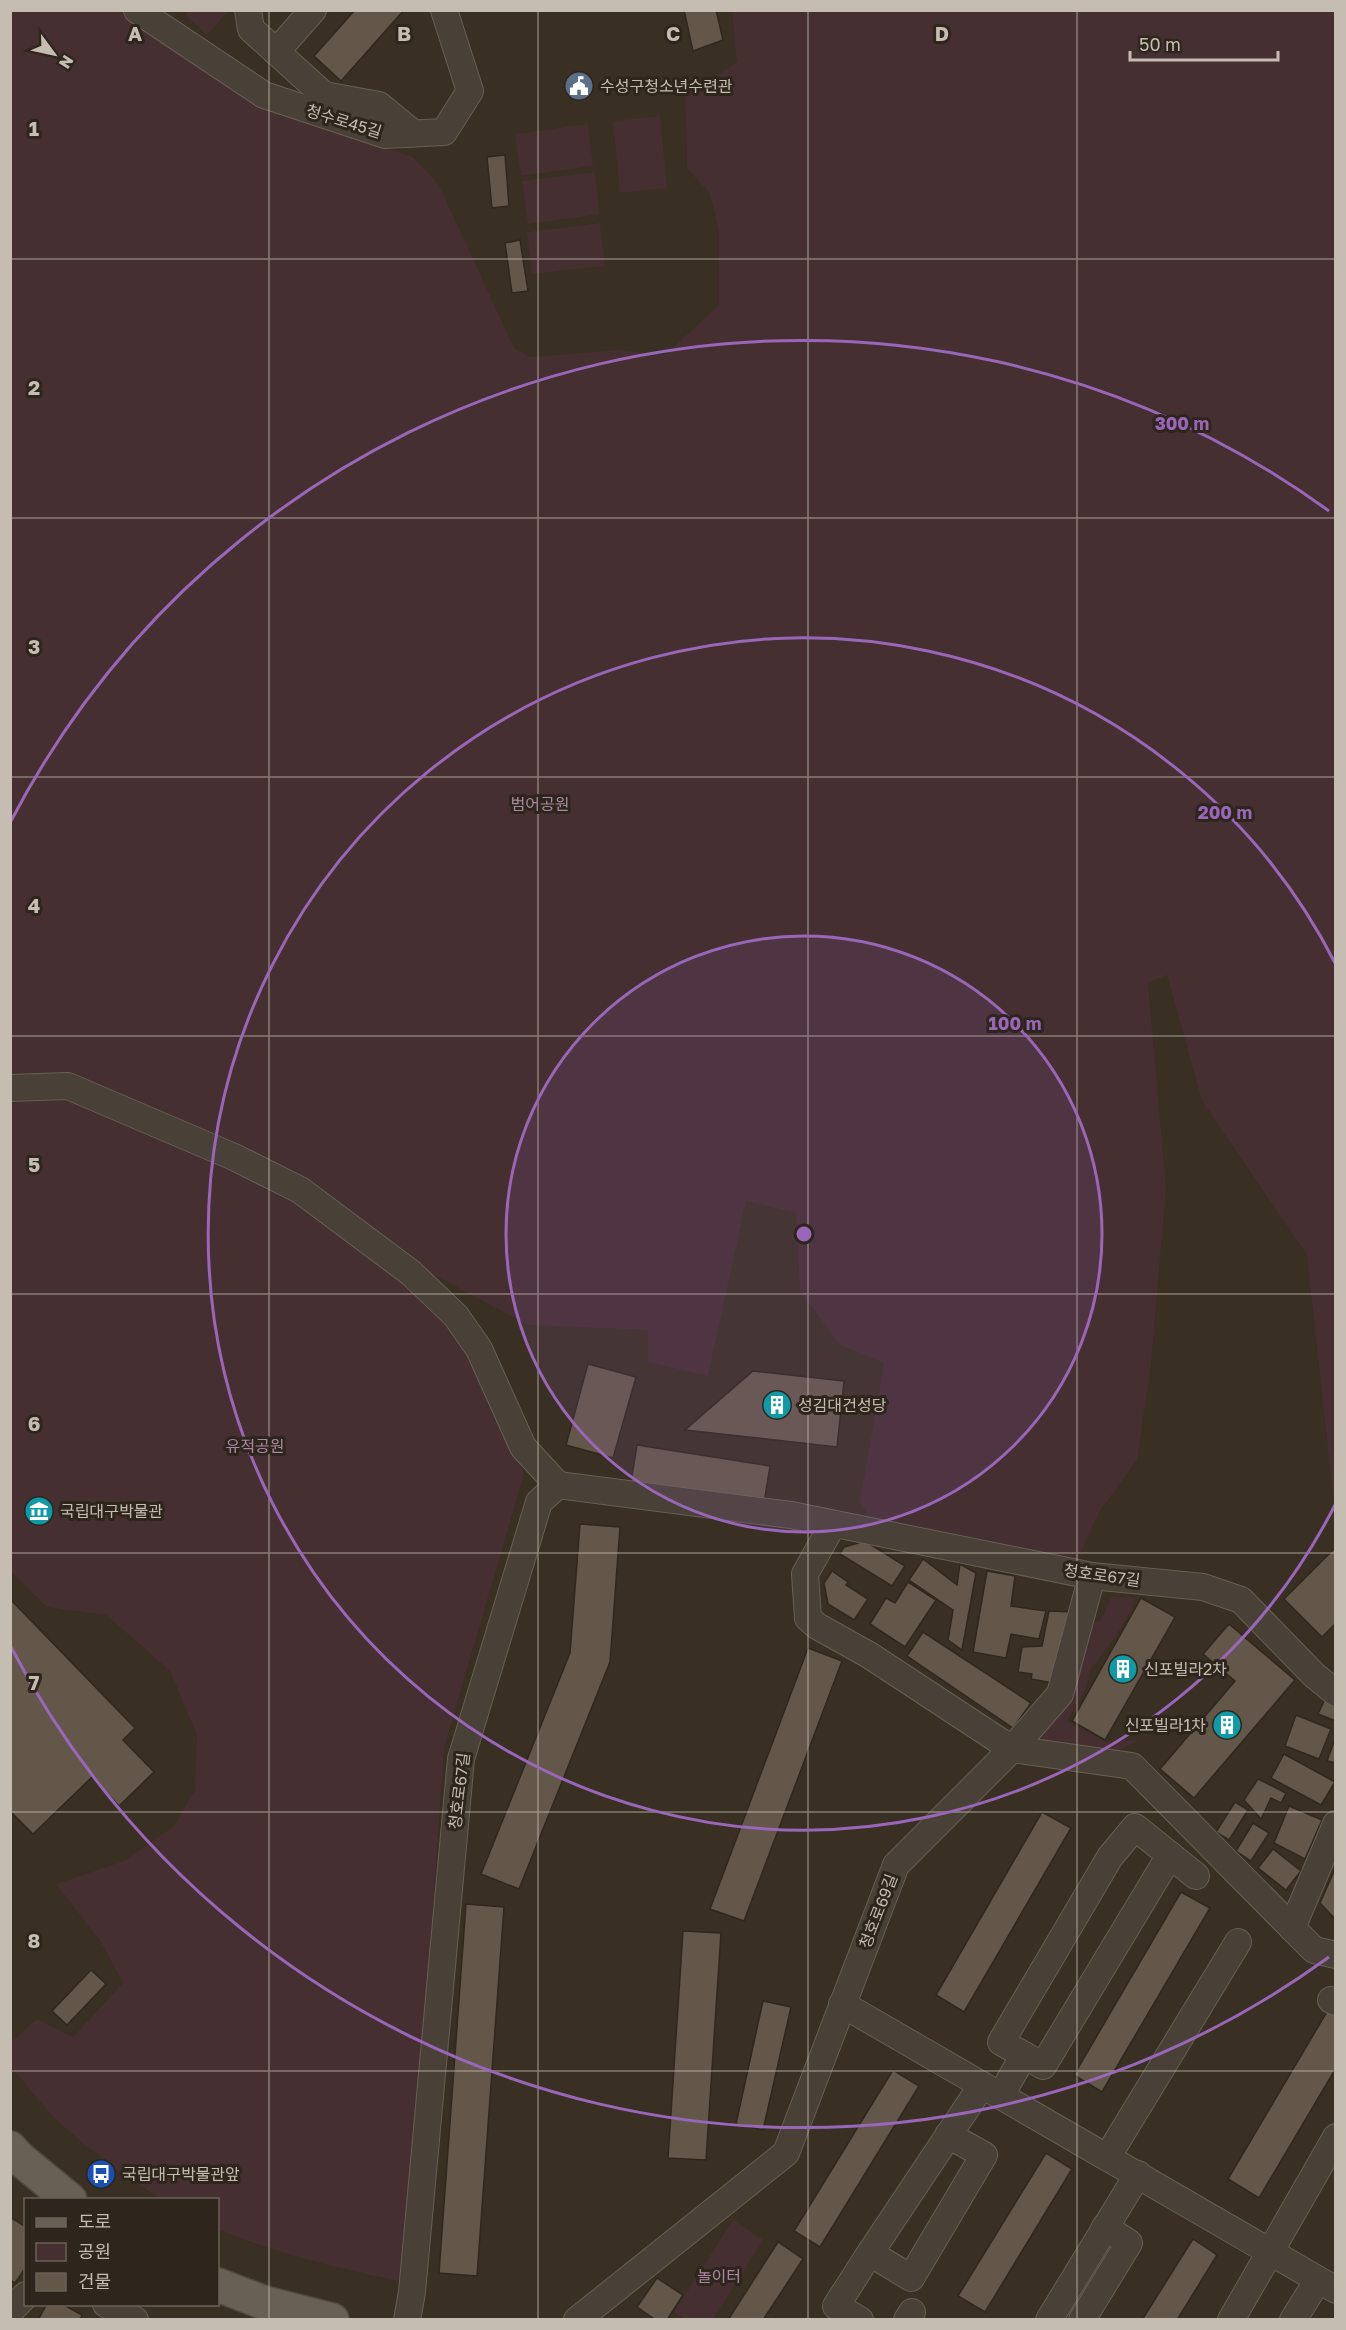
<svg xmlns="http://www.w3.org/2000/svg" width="1346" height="2330" font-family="'Golos Text','Noto Sans KR',sans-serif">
	<rect width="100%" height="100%" fill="#392f23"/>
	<g fill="#452f31">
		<path d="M11 11H119L255 104 413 157 439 185 514 348 531 357 619 350 665 355 719 305V230L709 192 687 169 686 96 737 62 732 11H1335V1497L1333 1495 1307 1255 1202 1101 1167 975 1148 983 1166 1188 1151 1364 1137 1460 1099 1512 1076 1563 871 1522 860 1501 884 1363 840 1345 800 1291 796 1213 746 1201 708 1376 648 1362V1330L528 1325 70 1081 11 1085Z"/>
		<path d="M189 11H226L227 12 207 35 186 15Z"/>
		<path d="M660 116 667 188 620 193 613 121Z"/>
		<path d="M588 124 593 166 521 176 515 134Z"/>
		<path d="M595 172 600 214 528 224 522 181Z"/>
		<path d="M600 223 605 266 532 274 527 232Z"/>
		<path d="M66 1095 293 1194 406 1278 475 1354 524 1474 444 1748 407 2283C343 2269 279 2255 218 2229V2200L161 2199 125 2176 84 2144 54 2118 11 2067V2042L37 2019 73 2037 123 1983 101 1942 56 1884 124 1861 174 1826 195 1790 197 1735 170 1671 106 1615 47 1607 11 1572 10 1100Z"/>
		<path d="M1112 1596 1134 1598 1132 1609 1116 1636 1090 1670 1086 1689 1067 1721 1106 1742 1140 1740 1113 1753 1050 1746 1036 1734 1090 1624 1101 1620Z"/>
		<path d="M733 2220 763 2240 713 2319H685L674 2312Z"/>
	</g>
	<g fill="#635749" stroke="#30281e" stroke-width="1.5">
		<path d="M355 10H404L341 81 314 56Z"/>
		<path d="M684 10H716L723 40 693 51Z"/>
		<path d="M505 155 509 206 492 208 487 157Z"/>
		<path d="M520 240 528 291 512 293 505 243Z"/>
		<path d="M588 1364 636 1377 613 1458 566 1445Z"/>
		<path d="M753 1371 844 1381 837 1447 685 1430Z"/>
		<path d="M637 1445 770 1466 764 1503 631 1482Z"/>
		<path d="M580 1524 620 1527 610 1662 519 1889 481 1874 570 1653Z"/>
		<path d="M865 1541 905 1566 892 1586 840 1554 844 1547Z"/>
		<path d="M1334 1549 1336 1551V1623L1322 1637 1284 1599Z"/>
		<path d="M923 1559 957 1585 960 1564 976 1573 962 1650 948 1640 953 1610 909 1580Z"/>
		<path d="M832 1571 848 1582 846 1585 868 1599 854 1620 828 1604 824 1583Z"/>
		<path d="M987 1571 1015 1576 1011 1606 1046 1611 1039 1639 1011 1634 1006 1658 973 1652Z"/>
		<path d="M908 1582 936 1600 905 1647 870 1624 886 1598 895 1603Z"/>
		<path d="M1141 1598 1175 1617 1105 1740 1072 1721Z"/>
		<path d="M10 1599 135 1728 123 1740 154 1772 119 1806 92 1777 33 1834 10 1811Z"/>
		<path d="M1049 1611 1071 1612 1054 1683 1031 1679 1032 1674 1018 1672 1022 1647 1042 1646Z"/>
		<path d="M1229 1624 1295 1680 1194 1798 1160 1769 1235 1681 1203 1654Z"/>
		<path d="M923 1632 1031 1703 1013 1728 907 1656Z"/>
		<path d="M808 1648 842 1661 744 1921 710 1909Z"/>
		<path d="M1325 1699 1336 1703V1721L1318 1714Z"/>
		<path d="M1296 1715 1331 1729 1319 1759 1285 1746Z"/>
		<path d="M1336 1736V1763L1327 1761Z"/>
		<path d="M1284 1754 1335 1782 1321 1805 1271 1778Z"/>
		<path d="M1258 1779 1286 1793 1281 1803 1271 1798 1261 1819 1244 1800Z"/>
		<path d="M1235 1802 1248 1810 1229 1840 1216 1832Z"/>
		<path d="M1289 1806 1322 1820 1305 1859 1274 1843Z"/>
		<path d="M1042 1812 1071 1828 964 2012 936 1995Z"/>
		<path d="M1253 1823 1269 1833 1251 1861 1236 1851Z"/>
		<path d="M1273 1849 1301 1871 1286 1890 1258 1868Z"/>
		<path d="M1336 1867V1920L1320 1903Z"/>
		<path d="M1181 1892 1210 1908 1102 2092 1074 2075Z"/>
		<path d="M466 1904 504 1907 477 2276 439 2273Z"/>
		<path d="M683 1931 721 1933 706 2160 668 2158Z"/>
		<path d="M91 1970 106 1984 67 2025 52 2011Z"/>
		<path d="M763 2001 791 2007 763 2130 736 2124Z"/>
		<path d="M1328 2010 1336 2014V2068L1259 2198 1228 2179Z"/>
		<path d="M893 2070 919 2086 820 2247 794 2231Z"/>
		<path d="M1046 2153 1072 2169 985 2312 958 2296Z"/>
		<path d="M10 2217 26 2227V2267L15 2283 10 2280Z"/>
		<path d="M1193 2239 1217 2255 1177 2320H1142Z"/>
		<path d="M778 2242 803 2259 763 2320H728Z"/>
		<path d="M657 2278 683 2295 667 2320H656L637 2307Z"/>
		<path d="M47 2304H62L82 2315 80 2320H38Z"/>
	</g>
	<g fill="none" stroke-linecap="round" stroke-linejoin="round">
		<g stroke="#675f55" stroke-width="28">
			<g id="minor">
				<path d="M137 10 264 95 385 135 444 132 470 91 444 10"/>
				<path d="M248 10 251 29 324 95 379 105 413 133"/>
				<path d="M276 52 313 10"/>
				<path d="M10 1088 68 1086 234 1157 300 1190 411 1273 456 1316 479 1349 523 1447 558 1485"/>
				<path d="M833 1524 805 1574 808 1618 817 1626 869 1655 1012 1749 1132 1766 1314 1950 1336 1955"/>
				<path d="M1292 1928 1336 1824"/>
				<path d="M1331 2000 1336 2002"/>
				<path d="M842 2004 1336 2290"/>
				<path d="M1024 2055 1043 2066 1170 1855"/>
				<path d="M1001 2095 1024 2055 1001 2042 1110 1857 1135 1827 1196 1876"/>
				<path d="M948 2135 984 2155 911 2278 870 2253 982 2085"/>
				<path d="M1108 2156 1238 1942"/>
				<path d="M106 2304 135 2320"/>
				<path d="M10 2311 26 2295"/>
				<path d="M407 2320 412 2292 461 1759 539 1502 558 1485 791 1515 1092 1576 1203 1587 1241 1600 1314 1675 1336 1693"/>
				<path d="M577 2320 786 2153 896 1865 1012 1749 1060 1694 1092 1576"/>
				<path d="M860 2320 836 2306 870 2253"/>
				<path d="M907 2320 912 2312"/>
				<path d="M1049 2320 1138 2174"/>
				<path d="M1082 2320 1129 2243 1105 2227"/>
				<path d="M1231 2320 1336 2137"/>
				<path d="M1293 2320 1318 2280"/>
			</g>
		</g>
		<g stroke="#524a40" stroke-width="36">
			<g id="major">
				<path d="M10 2148 19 2158 70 2200"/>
				<path d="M218 2285 265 2303 332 2320"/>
			</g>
		</g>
		<use href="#minor" stroke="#494137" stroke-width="26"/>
		<use href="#major" stroke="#696055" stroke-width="33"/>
	</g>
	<path fill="none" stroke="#c5bdb2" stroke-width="1.5" stroke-opacity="0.55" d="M269 10V2320M538 10V2320M808 10V2320M1077 10V2320M10 259H1336M10 518H1336M10 777H1336M10 1036H1336M10 1294H1336M10 1553H1336M10 1812H1336M10 2071H1336"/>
	<circle cx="804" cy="1234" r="298" fill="#9966ba" fill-opacity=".12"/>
	<g fill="none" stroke="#9966ba" stroke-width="3">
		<circle cx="804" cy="1234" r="298"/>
		<path d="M1335 1505A596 596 0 1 1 1335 963"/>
		<path d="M1329 1957A894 894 0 0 1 11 1647M11 821A894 894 0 0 1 1329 511"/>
	</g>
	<defs>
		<g id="civic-disc" transform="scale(1.5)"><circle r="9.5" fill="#5c6f8a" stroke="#2e261c"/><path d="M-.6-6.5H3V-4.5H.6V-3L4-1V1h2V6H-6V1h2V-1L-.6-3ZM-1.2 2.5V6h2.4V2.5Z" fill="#fff"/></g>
		<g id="building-disc" transform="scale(1.5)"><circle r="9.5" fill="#0f9aa8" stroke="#2e261c"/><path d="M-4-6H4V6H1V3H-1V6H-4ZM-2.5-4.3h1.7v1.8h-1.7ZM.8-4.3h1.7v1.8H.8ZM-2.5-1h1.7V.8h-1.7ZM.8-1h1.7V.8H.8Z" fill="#fff"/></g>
		<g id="museum-disc" transform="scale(1.5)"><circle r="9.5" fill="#0f9aa8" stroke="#2e261c"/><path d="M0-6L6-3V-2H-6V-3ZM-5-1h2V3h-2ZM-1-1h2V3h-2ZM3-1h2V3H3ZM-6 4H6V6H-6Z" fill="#fff"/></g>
		<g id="bus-disc" transform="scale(1.5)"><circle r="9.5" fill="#1a4fb4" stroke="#2e261c"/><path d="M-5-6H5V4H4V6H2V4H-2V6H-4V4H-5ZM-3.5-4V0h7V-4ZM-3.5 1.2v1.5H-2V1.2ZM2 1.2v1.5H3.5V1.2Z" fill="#fff"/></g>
	</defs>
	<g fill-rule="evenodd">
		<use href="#civic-disc" x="579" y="86"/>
		<use href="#building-disc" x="777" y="1405"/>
		<use href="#museum-disc" x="39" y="1511"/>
		<use href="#building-disc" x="1123" y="1669"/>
		<use href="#building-disc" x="1227" y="1725"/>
		<use href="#bus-disc" x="101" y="2174"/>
	</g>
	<g text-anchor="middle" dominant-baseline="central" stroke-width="6" stroke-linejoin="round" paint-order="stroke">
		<g font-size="16" fill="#c5bdb2" stroke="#2e261c" text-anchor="start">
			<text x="600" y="86">수성구청소년수련관</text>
			<text x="798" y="1405">성김대건성당</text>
			<text x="60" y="1511">국립대구박물관</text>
			<text x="1144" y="1669">신포빌라2차</text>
			<text x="1206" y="1725" text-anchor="end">신포빌라1차</text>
			<text x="122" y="2174">국립대구박물관앞</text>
		</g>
		<g font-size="16" fill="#c5bdb2" stroke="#2e261c">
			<text transform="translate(344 121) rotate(17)">청수로45길</text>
			<text transform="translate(1102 1575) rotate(8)">청호로67길</text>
			<text transform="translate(459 1791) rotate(-83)">청호로67길</text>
			<text transform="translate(878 1911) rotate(-69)">청호로69길</text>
		</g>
		<g font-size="16" fill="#aa88a3" stroke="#2e261c">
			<text x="540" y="804">범어공원</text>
			<text x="255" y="1446">유적공원</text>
			<text x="719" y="2276">놀이터</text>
		</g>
	</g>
	<g font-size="20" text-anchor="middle" font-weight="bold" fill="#c5bdb2" stroke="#2e261c" stroke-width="6" stroke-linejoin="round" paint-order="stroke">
		<text x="135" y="41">A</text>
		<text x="404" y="41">B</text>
		<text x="673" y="41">C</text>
		<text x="942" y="41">D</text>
		<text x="34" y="136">1</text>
		<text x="34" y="395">2</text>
		<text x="34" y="654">3</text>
		<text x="34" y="913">4</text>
		<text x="34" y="1172">5</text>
		<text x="34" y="1431">6</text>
		<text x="34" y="1690">7</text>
		<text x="34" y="1948">8</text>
	</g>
	<circle cx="804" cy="1234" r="9" fill="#9966ba" stroke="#2e261c" stroke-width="3"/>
	<g font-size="18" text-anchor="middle" font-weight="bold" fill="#9966ba" stroke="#2e261c" stroke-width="6" stroke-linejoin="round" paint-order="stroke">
		<text x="1182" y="430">300 m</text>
		<text x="1225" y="819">200 m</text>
		<text x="1015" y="1030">100 m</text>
	</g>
	<rect width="1346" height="2330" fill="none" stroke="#c5bdb2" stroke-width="24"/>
	<rect x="24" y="2198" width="195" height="108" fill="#2e261c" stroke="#6a6258" stroke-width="1.5"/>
	<rect x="36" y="2218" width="30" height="9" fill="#696055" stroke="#6a6258" stroke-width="1.5"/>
	<text x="78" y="2228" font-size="18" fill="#c5bdb2">도로</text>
	<rect x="36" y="2243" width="30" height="18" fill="#452f31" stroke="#6a6258" stroke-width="1.5"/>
	<text x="78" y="2258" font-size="18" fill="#c5bdb2">공원</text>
	<rect x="36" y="2273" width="30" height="18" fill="#635749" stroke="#6a6258" stroke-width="1.5"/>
	<text x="78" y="2288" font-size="18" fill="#c5bdb2">건물</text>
	<g transform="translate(54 54) rotate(123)" stroke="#2e261c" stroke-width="4.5" paint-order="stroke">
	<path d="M0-4.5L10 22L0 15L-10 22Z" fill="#c5bdb2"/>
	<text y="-9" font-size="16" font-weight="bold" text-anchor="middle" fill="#c5bdb2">N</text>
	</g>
	<path d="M1130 51v9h148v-9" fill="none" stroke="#c5bdb2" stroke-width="3"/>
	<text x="1139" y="51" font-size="18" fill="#c5bdb2" stroke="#2e261c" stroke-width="4.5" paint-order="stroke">50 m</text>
</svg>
